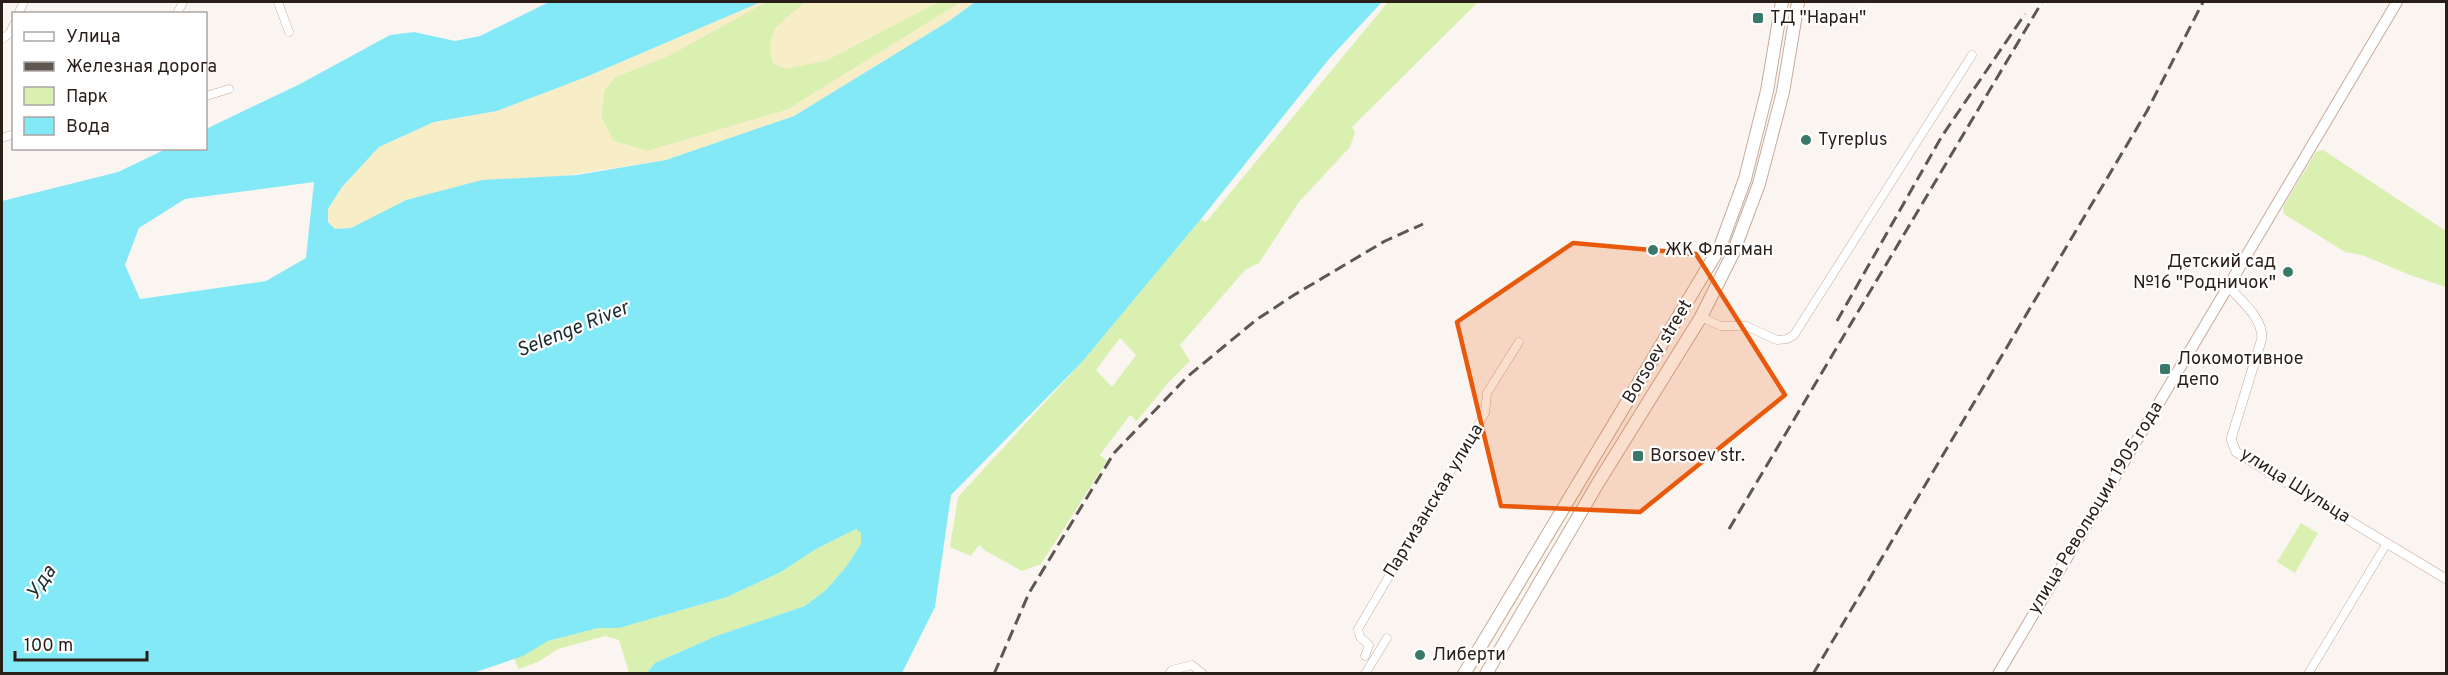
<svg xmlns="http://www.w3.org/2000/svg" width="2448" height="675" font-family="Overpass,sans-serif">
	<rect width="100%" height="100%" fill="#fbf5f1"/>
	<g fill="#d9f0b1" fill-rule="evenodd">
		<path d="M766 2H806L775 28 825 61 938 2H961L787 110 647 151 613 141 601 116 604 91 615 77 670 55Z"/>
		<path d="M1388 2H1478L1352 127 1355 132 1350 147 1299 202 1259 263 1245 270 1180 345 1190 361 1168 383 1137 421 1130 415 1100 455 1107 461 1041 564 1022 571 986 551 979 545 971 556 950 547 958 497 1082 362 1201 219 1206 222ZM1120 338 1136 355 1112 387 1096 370Z"/>
		<path d="M2323 150 2446 231V287L2410 275 2362 255 2345 252 2284 214 2283 207 2316 152Z"/>
		<path d="M1587 476 1590 478 1473 673 1469 674Z"/>
		<path d="M2301 523 2318 533 2295 573 2277 562Z"/>
		<path d="M856 529 861 533V544L846 567 826 590 805 606 716 636 655 663 647 673H629L619 640 605 636 558 649 538 662 519 669 514 659 548 641 598 628H619L727 597 781 572 816 549Z"/>
	</g>
	<g fill="#f7edc7">
		<path d="M761 2H766L670 55 615 77 604 91 601 116 613 141 647 151 787 110 961 2H975L949 21 794 116 666 160 406 200 351 228 335 229 328 222 327 209 342 187 379 147 434 122 497 111 586 77Z"/>
		<path d="M806 2H938L825 61 785 69 773 63C762 30 784 21 806 2Z"/>
	</g>
	<path fill="#83e9f7" fill-rule="evenodd" d="M549 2H761L586 77 497 111 434 122 379 147 342 187 328 209V222L335 229 351 228 406 200 482 180 577 175 666 160 794 116 949 21 975 2H1382L1329 59 1201 219 1082 362 951 495 935 607 902 673H647L655 663 716 636 805 606 826 590 846 567 861 544V533L856 529 816 549 781 572 727 597 619 628H598L548 641 523 656 473 673H2V201L118 172 166 149 206 148V129L300 84 390 35 414 32 455 41 480 36ZM314 182 306 258 266 281 140 299 125 265 139 228 185 199Z"/>
	<g fill="none" stroke-linecap="round" stroke-linejoin="round">
		<g stroke="#c8aa9a" stroke-width="9">
			<g id="minor">
				<path d="M278 2 289 32"/>
				<path d="M18 14 24 2"/>
				<path d="M177 14 183 2"/>
				<path d="M2 39 10 33 14 24"/>
				<path d="M206 96 229 89"/>
				<path d="M2 138 14 134"/>
				<path d="M1701 317 1721 326H1746L1777 340 1787 339 1794 335 1972 55"/>
				<path d="M1365 656 1369 645 1360 637 1358 629 1485 413 1487 393 1519 342"/>
				<path d="M1169 674 1172 670 1192 665 1203 674"/>
				<path d="M1365 674 1387 638"/>
				<path d="M2308 674 2387 543"/>
			</g>
		</g>
		<g stroke="#c8aa9a" stroke-width="10">
			<path id="tertiary" d="M2229 287C2242 302 2262 317 2262 338L2231 439 2236 452 2446 579"/>
		</g>
		<g stroke="#c8aa9a" stroke-width="12">
			<path id="secondary" d="M1998 674 2397 2"/>
		</g>
		<g stroke="#c8aa9a" stroke-width="14">
			<g id="primary">
				<path d="M1464 674 1720 247 1745 179 1767 91 1782 2"/>
				<path d="M1486 674 1598 483 1701 317 1733 253 1759 184 1783 92 1798 2"/>
			</g>
		</g>
		<use href="#minor" stroke="#fff" stroke-width="8"/>
		<use href="#tertiary" stroke="#fff" stroke-width="9"/>
		<use href="#secondary" stroke="#fff" stroke-width="10"/>
		<use href="#primary" stroke="#fff" stroke-width="12"/>
		<g stroke="#605650" stroke-width="3" stroke-dasharray="12 6" stroke-linecap="butt">
			<path d="M1837 321 1942 136 2025 14"/>
			<path d="M1729 529 2042 2"/>
			<path d="M994 674 1029 593 1114 453 1187 377 1256 320 1294 295 1385 241 1423 224"/>
			<path d="M1813 674 2147 111 2203 2"/>
		</g>
	</g>
	<path fill="#e8590c" fill-opacity="0.2" stroke="#e8590c" stroke-width="4.5" stroke-linejoin="round" d="M1573 243 1696 254 1785 395 1640 512 1501 506 1457 322Z"/>
	<g fill="#387969" stroke="#fff" stroke-width="2">
		<rect x="1752" y="12" width="12" height="12" rx="3"/>
		<circle cx="1806" cy="140" r="6"/>
		<circle cx="1653" cy="250" r="6"/>
		<circle cx="2288" cy="272" r="6"/>
		<rect x="2159" y="363" width="12" height="12" rx="3"/>
		<rect x="1632" y="450" width="12" height="12" rx="3"/>
		<circle cx="1420" cy="655" r="6"/>
	</g>
	<g text-anchor="middle" dominant-baseline="central" stroke-width="4.5" stroke-linejoin="round" paint-order="stroke">
		<g font-size="18" fill="#2a1e18" stroke="#fff" text-anchor="start">
			<text x="1770" y="18">ТД "Наран"</text>
			<text x="1818" y="140">Tyreplus</text>
			<text x="1665" y="250">ЖК Флагман</text>
			<text x="2276" y="262" text-anchor="end">Детский сад<tspan x="2276" dy="21">№16 "Родничок"</tspan></text>
			<text x="2177" y="359">Локомотивное<tspan x="2177" dy="21">депо</tspan></text>
			<text x="1650" y="456">Borsoev str.</text>
			<text x="1432" y="655">Либерти</text>
		</g>
		<g font-size="18" fill="#2a1e18" stroke="#fff">
			<text transform="translate(1658 352) rotate(-59)">Borsoev street</text>
			<text transform="translate(2295 486) rotate(32)">улица Шульца</text>
			<text transform="translate(1434 501) rotate(-59)">Партизанская улица</text>
			<text transform="translate(2096 508) rotate(-59)">улица Революции 1905 года</text>
		</g>
		<g font-size="20" font-style="italic" fill="#192d2f" stroke="#fff">
			<text transform="translate(573 330) rotate(-22)">Selenge River</text>
			<text transform="translate(42 583) rotate(-56)">Уда</text>
		</g>
	</g>
	<rect width="2448" height="675" fill="none" stroke="#2a1e18" stroke-width="6"/>
	<rect x="12" y="12" width="195" height="138" fill="#ffffff" stroke="#aaa5a3" stroke-width="1.5"/>
	<rect x="24" y="32" width="30" height="9" fill="#ffffff" stroke="#aaa5a3" stroke-width="1.5"/>
	<text x="66" y="42" font-size="18" fill="#2a1e18">Улица</text>
	<rect x="24" y="62" width="30" height="9" fill="#605650" stroke="#aaa5a3" stroke-width="1.5"/>
	<text x="66" y="72" font-size="18" fill="#2a1e18">Железная дорога</text>
	<rect x="24" y="87" width="30" height="18" fill="#d9f0b1" stroke="#aaa5a3" stroke-width="1.5"/>
	<text x="66" y="102" font-size="18" fill="#2a1e18">Парк</text>
	<rect x="24" y="117" width="30" height="18" fill="#83e9f7" stroke="#aaa5a3" stroke-width="1.5"/>
	<text x="66" y="132" font-size="18" fill="#2a1e18">Вода</text>
	<path d="M15 651v9h132v-9" fill="none" stroke="#2a1e18" stroke-width="3"/>
	<text x="24" y="651" font-size="18" fill="#2a1e18" stroke="#ffffff" stroke-width="4.5" paint-order="stroke">100 m</text>
</svg>
